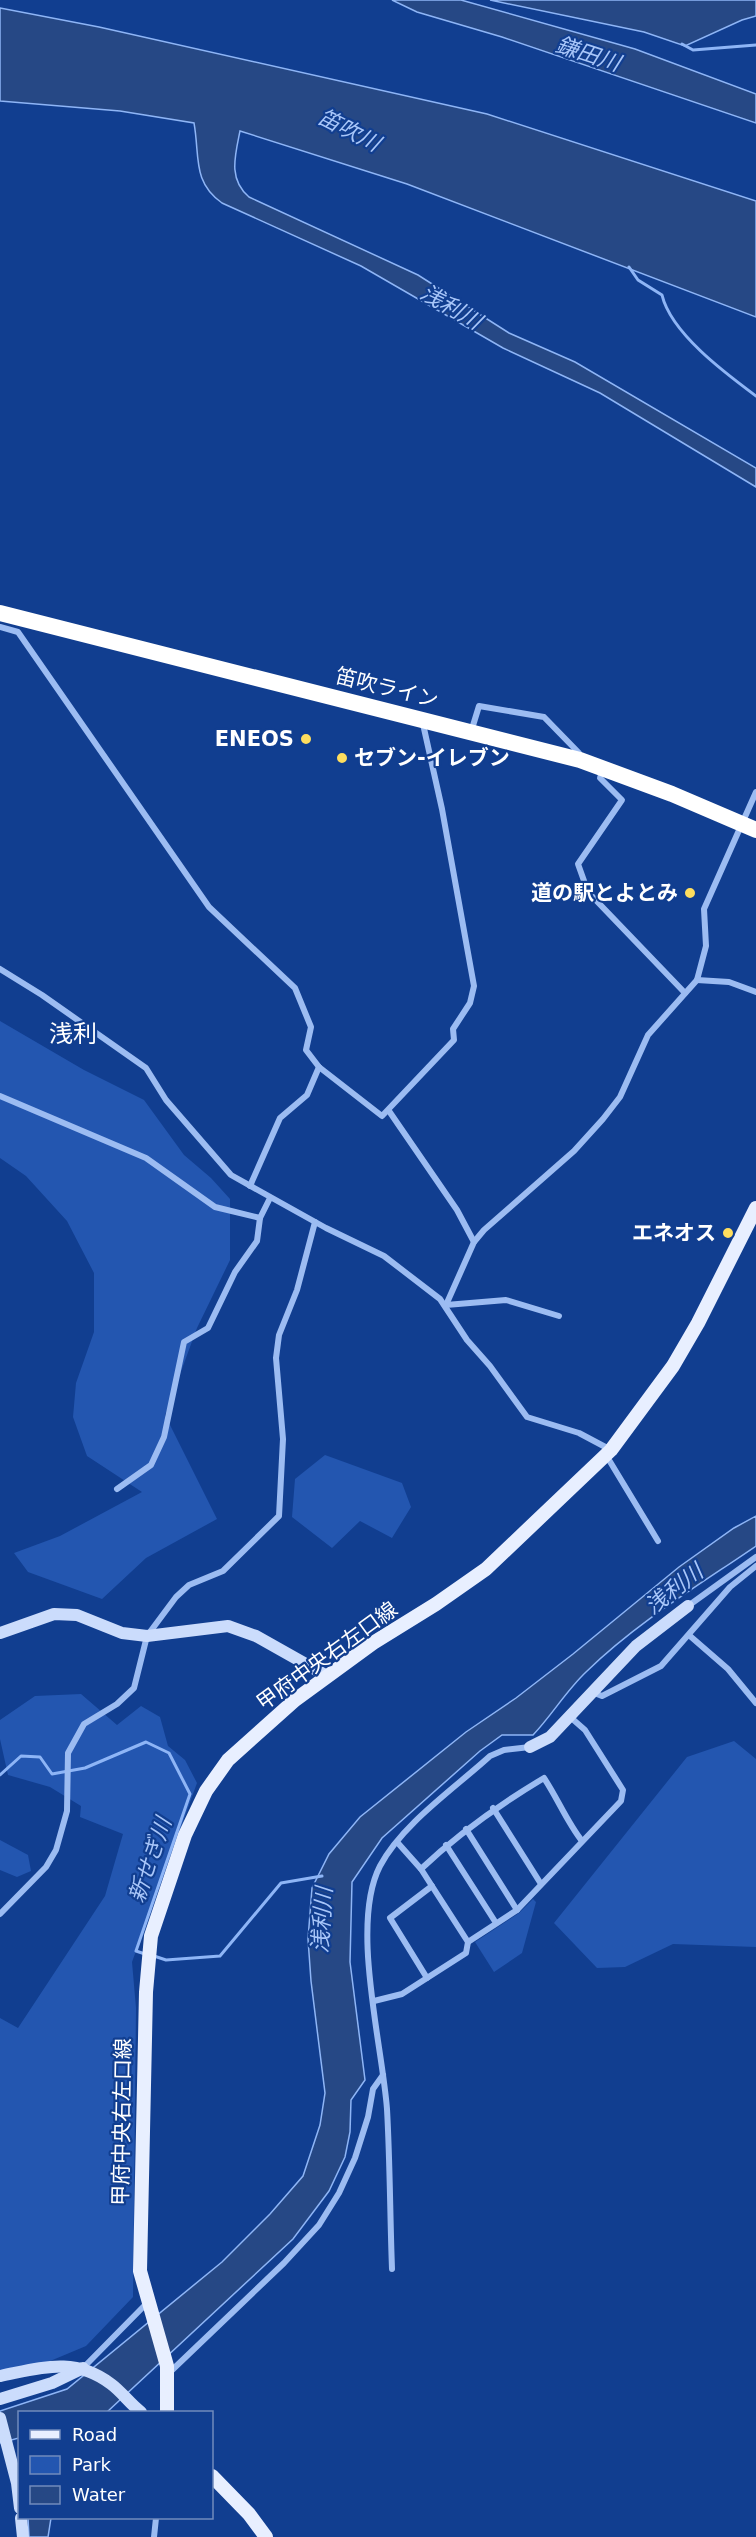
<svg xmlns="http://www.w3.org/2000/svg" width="756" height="2537" font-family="'DejaVu Sans','Noto Sans JP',sans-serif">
	<rect width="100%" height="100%" fill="#113e90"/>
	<g fill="#2356b0">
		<path d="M0 1021 84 1070 144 1100 184 1155 211 1178 230 1199V1260L197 1328 165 1415 217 1519 146 1558 102 1599 28 1572 14 1553 60 1536 142 1492 87 1456 73 1417 76 1383 94 1332V1273L67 1221 26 1176 0 1158Z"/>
		<path d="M325 1455 402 1483 411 1507 392 1538 360 1521 332 1548 292 1517 295 1479Z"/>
		<path d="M81 1694 117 1725 141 1706 160 1717 168 1746 185 1760 197 1783 132 1962 136 2008 133 2297 86 2346 0 2382V2018L18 2028 105 1896 123 1834 80 1817 81 1806 50 1787 8 1775 0 1739V1720L35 1696Z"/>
		<path d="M734 1741 756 1759V1947L673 1944 625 1967 597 1968 554 1923 687 1757Z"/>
		<path d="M0 1840 28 1855 31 1871 17 1877 0 1870Z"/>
		<path d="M533 1899 536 1902 522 1953 494 1972 475 1942 519 1913Z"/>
	</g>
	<g fill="#264885" stroke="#8eb5f6" stroke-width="1.5">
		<path d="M392 0H461L635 49 756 94V123L502 37 417 12Z"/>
		<path d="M490 0H756V16L742 20 685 46 644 32Z"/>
		<path d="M0 8 99 27 487 114 756 201V317L407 184 240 131C235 156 228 179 249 197L418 275 509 333 575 362 756 468V487L600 393 503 348 361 266 222 203C192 182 200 156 194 123L120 111 0 101Z"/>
		<path d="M756 1516V1546C699 1585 636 1623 586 1672 566 1691 552 1715 533 1735H502L480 1751 382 1838 352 1882 350 1962 365 2080 351 2100 350 2132 345 2157 329 2191 293 2239 107 2412H20L19 2438 0 2443V2411L67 2389 222 2262 270 2214 303 2176 320 2125 325 2093 311 1981 308 1939 312 1888 329 1854 360 1817 466 1732 516 1698 573 1654 679 1567 734 1528Z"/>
		<path d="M28 2518H51L48 2537H29Z"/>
	</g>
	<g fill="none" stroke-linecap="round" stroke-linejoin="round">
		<g stroke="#8eb5f6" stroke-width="3">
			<path d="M682 44 693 50 756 45"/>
			<path d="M629 267 638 280 662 295C671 333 725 373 756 396"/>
			<path d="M0 1775 21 1756 40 1757 52 1774 85 1768 146 1742 169 1753 190 1794 136 1951 145 1954"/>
			<path d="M154 1956 166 1960 220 1956 281 1883 322 1876"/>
		</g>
		<g stroke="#9cbcf2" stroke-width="6">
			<path d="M0 627 18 632 209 907 295 988 311 1027 306 1050 319 1067 382 1116 454 1040 453 1029 470 1003 474 986 442 809 423 724"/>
			<path d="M471 732 479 706 544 717 579 753V758"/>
			<path d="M603 769 600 778 622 800 578 864 588 892 685 993"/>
			<path d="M0 969 42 995 146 1068 166 1100 231 1175 326 1228 384 1256 440 1299 467 1340 490 1366 527 1417 579 1433 611 1450"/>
			<path d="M697 980 729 982 756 992"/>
			<path d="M0 1096 146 1158 215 1207 260 1218"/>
			<path d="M389 1111 457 1210 474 1242"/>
			<path d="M250 1186 280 1118 307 1095 319 1067"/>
			<path d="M446 1305 474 1242 484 1230 574 1151 603 1119 620 1097 648 1035 697 980 706 946 704 909 756 792"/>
			<path d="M446 1305 506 1300 559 1316"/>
			<path d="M606 1455 658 1541"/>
			<path d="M117 1489 151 1465 164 1437 184 1342 208 1328 235 1272 257 1241 260 1218 270 1198"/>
			<path d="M688 1606 756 1557"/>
			<path d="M690 1636 728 1669 756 1703"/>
			<path d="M592 1692 602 1696 661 1666 730 1587 756 1566"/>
			<path d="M493 1808 541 1884"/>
			<path d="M466 1829 517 1910"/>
			<path d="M446 1845 496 1923"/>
			<path d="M421 1869C459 1833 499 1805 544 1778 558 1799 567 1822 582 1841"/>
			<path d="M0 1914 46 1867 56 1850 67 1811 68 1753 84 1724 117 1704 134 1688 147 1636 176 1597 189 1585 223 1571 279 1516 283 1439 276 1358 279 1335 297 1290 315 1222"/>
			<path d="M468 1942 517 1910 621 1801 623 1790 585 1730 569 1716"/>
			<path d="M427 1978 390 1918 432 1886"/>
			<path d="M374 2001 402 1994 466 1953 468 1942 421 1869 397 1842"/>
			<path d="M392 2269C390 2216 390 2162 387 2109 382 2043 350 1924 380 1866 402 1824 455 1788 490 1756L504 1750 530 1747"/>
			<path d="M83 2368 148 2302"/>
			<path d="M169 2373 284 2263 319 2225 339 2193 355 2158 368 2117 373 2089 383 2075"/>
			<path d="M154 2537 156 2518"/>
		</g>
		<g stroke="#cbdcfc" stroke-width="12">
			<path d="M0 1633 54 1614 77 1615 122 1633 147 1636 228 1626 256 1636 327 1676"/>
			<path d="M530 1747 550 1737 636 1646 688 1606"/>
			<path d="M0 2376C41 2368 74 2356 111 2384 122 2392 130 2404 141 2412"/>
			<path d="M0 2399 52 2383 83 2368"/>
			<path d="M0 2418 17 2483 20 2508"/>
			<path d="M21 2518 23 2537"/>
		</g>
		<g stroke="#e8efff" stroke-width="14">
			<path d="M167 2412V2366L140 2271 146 1992 151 1936 185 1835 206 1791 228 1760 295 1700 373 1643 436 1604 486 1569 611 1450 673 1366 698 1323 756 1208"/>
			<path d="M212 2476 249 2514 266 2537"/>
		</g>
		<path stroke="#fff" stroke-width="16" d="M0 613 580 760 672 794 756 830"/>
	</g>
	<g fill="#ffde5e" stroke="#113e90" stroke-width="2">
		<circle cx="306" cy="739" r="6"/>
		<circle cx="342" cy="758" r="6"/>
		<circle cx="690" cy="893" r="6"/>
		<circle cx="728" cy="1233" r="6"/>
	</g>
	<g text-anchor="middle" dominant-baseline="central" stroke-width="4.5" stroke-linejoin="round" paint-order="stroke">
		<g font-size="21" fill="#fff" stroke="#113e90">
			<text transform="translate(387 688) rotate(14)">笛吹ライン</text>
			<text transform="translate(327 1656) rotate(-36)">甲府中央右左口線</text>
			<text transform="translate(122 2122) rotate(-89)">甲府中央右左口線</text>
		</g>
		<g font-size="21" font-weight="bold" fill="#fff" stroke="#113e90" text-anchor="end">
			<text x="294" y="739">ENEOS</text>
			<text x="354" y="758" text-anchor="start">セブン-イレブン</text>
			<text x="678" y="893">道の駅とよとみ</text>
			<text x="716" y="1233">エネオス</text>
		</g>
		<g font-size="22" font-style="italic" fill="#a8c6f9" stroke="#113e90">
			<text transform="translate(588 54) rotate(18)">鎌田川</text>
			<text transform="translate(349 130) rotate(27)">笛吹川</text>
			<text transform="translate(451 307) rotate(30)">浅利川</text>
			<text transform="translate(674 1589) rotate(-38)">浅利川</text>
			<text transform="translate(150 1860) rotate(-71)">新せぎ川</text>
			<text transform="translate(322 1920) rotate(-86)">浅利川</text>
		</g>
		<g font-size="24" fill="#fff" stroke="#113e90">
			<text x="73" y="1034">浅利</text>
		</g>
	</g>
	<rect x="18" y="2411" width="195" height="108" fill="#113e90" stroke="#708bbc" stroke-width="1.5"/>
	<rect x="30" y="2430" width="30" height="9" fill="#e8efff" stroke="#708bbc" stroke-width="1.5"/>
	<text x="72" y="2441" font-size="18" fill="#ffffff">Road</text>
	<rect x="30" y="2456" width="30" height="18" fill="#2356b0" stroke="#708bbc" stroke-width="1.5"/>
	<text x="72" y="2471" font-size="18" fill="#ffffff">Park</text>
	<rect x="30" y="2486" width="30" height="18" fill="#264885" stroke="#708bbc" stroke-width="1.5"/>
	<text x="72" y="2501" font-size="18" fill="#ffffff">Water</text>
</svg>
